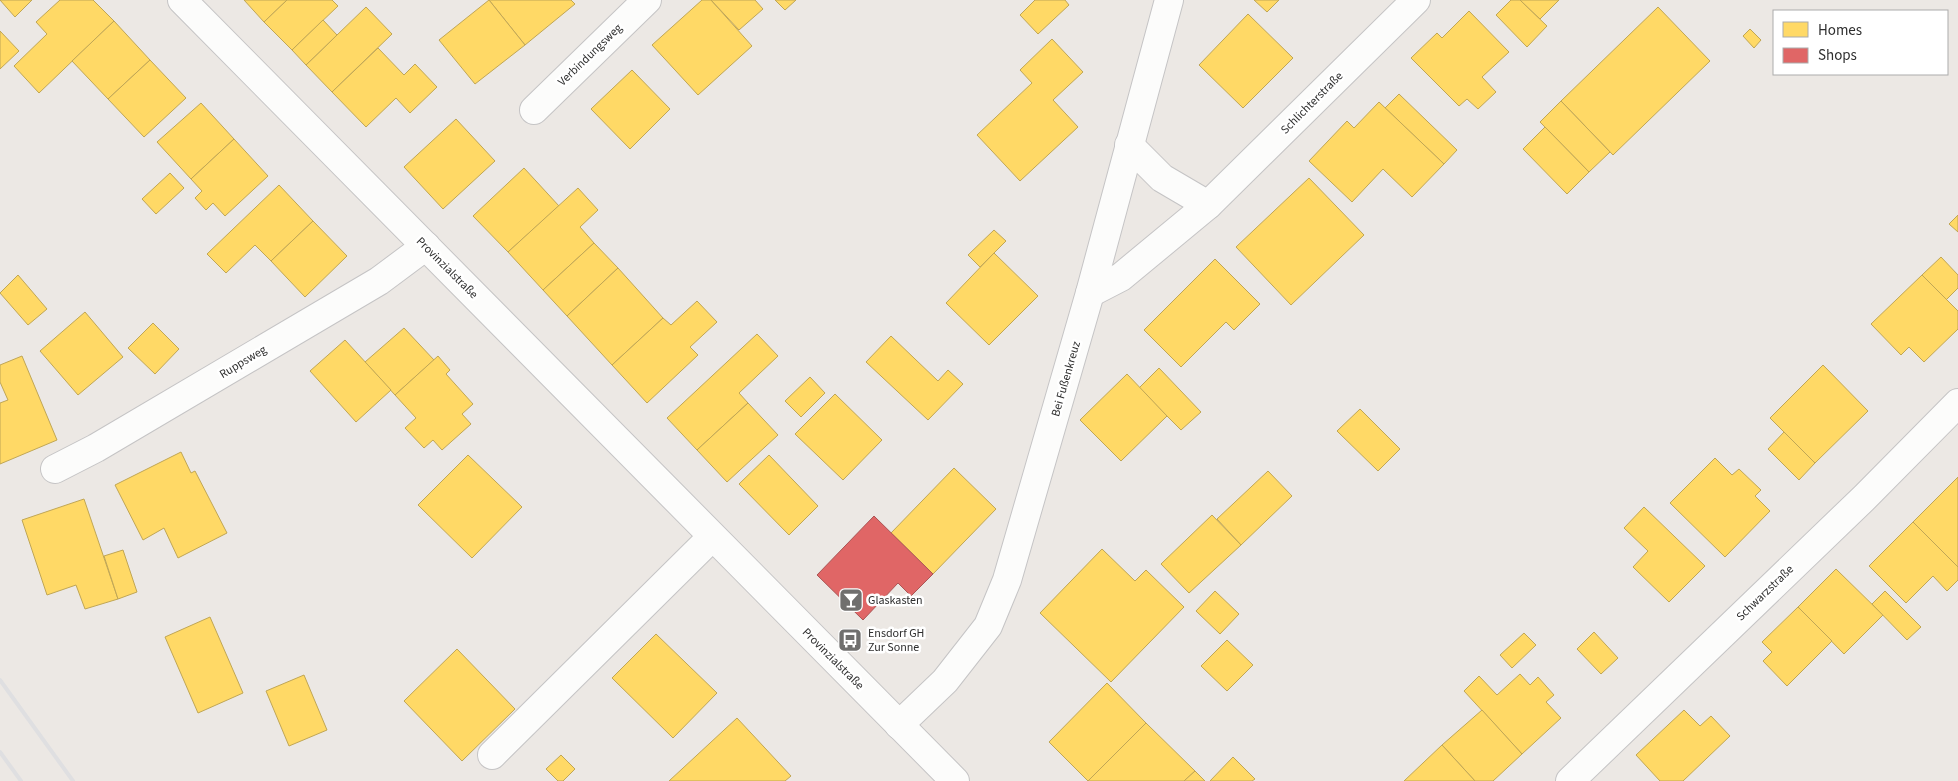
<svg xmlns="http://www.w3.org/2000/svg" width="1958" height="781" font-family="'Source Sans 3',sans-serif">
	<rect width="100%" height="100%" fill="#ece8e4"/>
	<g fill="#ffd966" stroke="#c0a655">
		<path d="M0 0H32L15 17Z"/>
		<path d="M60 0H93L114 21 39 93 14 66 47 34 36 22Z"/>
		<path d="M244 0H287L264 22Z"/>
		<path d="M287 0H332L338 6 292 50 264 22Z"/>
		<path d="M489 0H571L575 4 525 45Z"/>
		<path d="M489 0 525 45 475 84 439 40Z"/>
		<path d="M702 0H711L752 46 698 95 652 45Z"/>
		<path d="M711 0H755L763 9 739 30Z"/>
		<path d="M775 0H796L785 10Z"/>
		<path d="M1035 0H1065L1069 5 1038 34 1020 15Z"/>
		<path d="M1254 0H1279L1267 12Z"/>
		<path d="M1511 0H1520L1547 26 1527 47 1496 15Z"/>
		<path d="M1520 0H1559L1540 19Z"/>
		<path d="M366 7 392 34 332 92 306 65Z"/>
		<path d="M1658 7 1710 61 1613 155 1561 101Z"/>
		<path d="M1469 11 1509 52 1482 77 1496 92 1478 109 1467 99 1459 106 1411 58 1437 33 1442 38Z"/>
		<path d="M1248 14 1293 58 1243 108 1199 65Z"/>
		<path d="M323 20 337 35 306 65 292 50Z"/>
		<path d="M114 21 150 60 108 99 72 61Z"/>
		<path d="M1750 29 1761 40 1754 48 1743 36Z"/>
		<path d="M0 31 19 51 0 69Z"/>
		<path d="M1052 39 1083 72 1053 100 1078 127 1020 181 977 135 1032 83 1020 70Z"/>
		<path d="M378 48 404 75 415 64 437 87 410 113 396 98 366 127 332 92Z"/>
		<path d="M150 60 186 98 144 137 108 99Z"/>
		<path d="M632 70 670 109 630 149 591 109Z"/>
		<path d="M1399 94 1457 150 1444 164 1385 108Z"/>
		<path d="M1561 101 1610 152 1589 172 1540 122Z"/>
		<path d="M1379 102 1444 164 1412 197 1383 169 1352 202 1309 161 1347 121 1354 128Z"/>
		<path d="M201 103 234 139 191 179 157 142Z"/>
		<path d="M456 119 495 161 443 209 404 167Z"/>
		<path d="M1545 127 1589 172 1567 194 1523 149Z"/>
		<path d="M234 139 268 176 225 216 213 203 206 210 195 198 202 191 191 179Z"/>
		<path d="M524 168 559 206 508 252 473 216Z"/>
		<path d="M170 173 184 188 156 214 142 199Z"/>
		<path d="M1309 178 1364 235 1291 305 1236 247Z"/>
		<path d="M279 185 313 221 271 261 255 245 226 273 207 254Z"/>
		<path d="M578 188 598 210 580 227 594 243 543 290 508 252Z"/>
		<path d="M1958 215V232L1949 224Z"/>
		<path d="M313 221 347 256 305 297 271 261Z"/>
		<path d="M994 230 1006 241 980 267 968 255Z"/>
		<path d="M594 243 618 268 567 316 543 290Z"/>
		<path d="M994 253 1038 296 989 345 946 303Z"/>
		<path d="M1941 257 1958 275V288L1946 300 1922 275Z"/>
		<path d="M1215 259 1260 304 1234 330 1226 322 1181 367 1144 330Z"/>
		<path d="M618 268 663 318 612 365 567 316Z"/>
		<path d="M18 275 47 309 28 325 0 293Z"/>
		<path d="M1922 275 1958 311V329L1924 362 1909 347 1901 355 1871 324Z"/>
		<path d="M697 301 717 322 690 347 698 355 647 403 612 365 663 318 671 325Z"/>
		<path d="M85 312 123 357 78 395 40 351Z"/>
		<path d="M153 323 179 349 155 374 128 348Z"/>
		<path d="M404 328 434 360 395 395 365 362Z"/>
		<path d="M757 334 778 356 739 393 748 403 697 450 667 418Z"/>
		<path d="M891 336 938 381 948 370 963 384 928 420 866 362Z"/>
		<path d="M345 340 391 390 356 422 310 371Z"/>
		<path d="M22 356 57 440 0 464V403L8 400 0 382V365Z"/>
		<path d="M438 356 450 370 446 374 473 404 462 414 471 424 442 450 433 440 424 448 405 428 416 418 395 395Z"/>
		<path d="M1823 365 1868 411 1815 463 1770 418Z"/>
		<path d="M1159 368 1201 412 1181 430 1139 388Z"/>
		<path d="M1127 374 1167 416 1121 461 1080 420Z"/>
		<path d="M810 377 825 393 801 417 785 401Z"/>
		<path d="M835 394 882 440 843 480 795 434Z"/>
		<path d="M748 403 778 435 727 482 697 450Z"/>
		<path d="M1360 409 1400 449 1378 471 1337 431Z"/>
		<path d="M1784 432 1815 463 1799 480 1768 449Z"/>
		<path d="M181 452 191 473 195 471 227 533 178 558 164 528 143 540 115 485Z"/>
		<path d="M468 455 522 507 472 558 418 505Z"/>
		<path d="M769 455 818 506 789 535 739 484Z"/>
		<path d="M1715 458 1732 475 1739 469 1761 490 1755 496 1770 511 1725 557 1670 503Z"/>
		<path d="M954 468 996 509 933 574 891 533Z"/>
		<path d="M1268 471 1292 496 1241 545 1217 519Z"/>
		<path d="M1958 477V567L1913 522Z"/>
		<path d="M84 499 118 599 85 609 76 585 47 595 22 520Z"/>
		<path d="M1644 507 1705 566 1669 602 1633 567 1648 551 1624 528Z"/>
		<path d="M1212 515 1241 545 1189 593 1161 564Z"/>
		<path d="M1913 522 1958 567V580L1947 591 1933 576 1906 603 1869 566Z"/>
		<path d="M1102 549 1135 581 1146 570 1184 607 1111 682 1040 613Z"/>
		<path d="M123 550 137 592 118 599 104 556Z"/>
		<path d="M1836 569 1883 615 1844 654 1798 607Z"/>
		<path d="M1215 591 1239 614 1220 634 1196 611Z"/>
		<path d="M1885 591 1921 627 1907 640 1872 604Z"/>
		<path d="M1798 607 1832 641 1787 686 1763 661 1772 652 1762 642Z"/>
		<path d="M210 617 243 693 198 713 165 637Z"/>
		<path d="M1594 632 1618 658 1601 674 1577 649Z"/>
		<path d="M1524 633 1536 645 1512 668 1500 655Z"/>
		<path d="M656 634 717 693 673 738 612 678Z"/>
		<path d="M1227 640 1253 665 1227 691 1201 666Z"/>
		<path d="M457 649 515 709 462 761 404 701Z"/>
		<path d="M1520 674 1530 685 1538 677 1554 695 1546 702 1561 718 1522 754 1464 691 1479 676 1497 695Z"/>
		<path d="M304 675 327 730 289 746 266 691Z"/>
		<path d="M1107 683 1146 723 1088 781 1049 742Z"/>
		<path d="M1482 710 1522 754 1493 781H1475L1442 745Z"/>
		<path d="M1684 710 1700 726 1711 716 1730 736 1683 781H1660L1636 755Z"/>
		<path d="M737 718 791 776 785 781H669Z"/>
		<path d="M1146 723 1195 771 1184 781H1088Z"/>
		<path d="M1442 745 1475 781H1404Z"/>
		<path d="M561 755 575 769 563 781H558L546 769Z"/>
		<path d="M1233 757 1255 779 1252 781H1210Z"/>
		<path d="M1195 771 1205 781H1184Z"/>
	</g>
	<path fill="#e06666" stroke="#ab5555" d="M874 516 933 574 911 596 898 583 863 620 817 575Z"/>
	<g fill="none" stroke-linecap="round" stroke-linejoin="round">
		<g stroke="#c5c4c5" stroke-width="30">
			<g id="street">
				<path d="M534 110 647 0"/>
				<path d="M1129 145 1162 178 1208 205"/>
				<path d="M1090 293 1121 277 1208 205 1416 0"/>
				<path d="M55 469 96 448 379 281 426 246"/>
				<path d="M492 755 712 537"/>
				<path d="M1570 781 1865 497 1958 403"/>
			</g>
		</g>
		<g stroke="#c5c4c5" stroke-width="30">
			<g id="secondary">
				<path d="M182 0 955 781"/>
				<path d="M899 725 945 681 988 626 1007 580 1090 293 1169 0"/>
			</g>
		</g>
		<use href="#street" stroke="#fcfcfb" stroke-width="28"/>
		<use href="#secondary" stroke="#fcfcfb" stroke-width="28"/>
		<g stroke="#dfdfe1" stroke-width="4">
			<path d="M0 680 73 781"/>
			<path d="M0 752 21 781"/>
		</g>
	</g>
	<defs>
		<g id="bar-square" transform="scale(1.25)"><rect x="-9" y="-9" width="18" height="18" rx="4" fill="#706f6e" stroke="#fff"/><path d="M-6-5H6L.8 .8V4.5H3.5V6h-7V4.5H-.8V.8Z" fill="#fff"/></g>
		<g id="bus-square" transform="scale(1.25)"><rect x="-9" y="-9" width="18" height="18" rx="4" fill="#706f6e" stroke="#fff"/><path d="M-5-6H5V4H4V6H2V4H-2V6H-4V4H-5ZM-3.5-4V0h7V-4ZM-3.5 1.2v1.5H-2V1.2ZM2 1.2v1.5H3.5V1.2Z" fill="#fff"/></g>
	</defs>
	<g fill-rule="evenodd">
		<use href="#bar-square" x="851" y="600"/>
		<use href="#bus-square" x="850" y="640"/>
	</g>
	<g text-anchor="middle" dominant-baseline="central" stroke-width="5" stroke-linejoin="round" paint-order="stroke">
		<g font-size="12" fill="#2e2e2e" stroke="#fff">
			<text transform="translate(590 55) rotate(-44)">Verbindungsweg</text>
			<text transform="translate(1312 103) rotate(-45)">Schlichterstraße</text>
			<text transform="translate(447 268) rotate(45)">Provinzialstraße</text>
			<text transform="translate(243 362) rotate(-31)">Ruppsweg</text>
			<text transform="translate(1066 379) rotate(-74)">Bei Fußenkreuz</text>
			<text transform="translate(1765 593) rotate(-44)">Schwarzstraße</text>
			<text transform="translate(833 659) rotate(45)">Provinzialstraße</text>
		</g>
		<g font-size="12" fill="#2e2e2e" stroke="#fff" text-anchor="start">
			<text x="868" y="600">Glaskasten</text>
			<text x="868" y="633">Ensdorf GH<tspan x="868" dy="14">Zur Sonne</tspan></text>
		</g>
	</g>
	<rect x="1773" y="10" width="175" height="65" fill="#ffffff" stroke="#ababab"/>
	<rect x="1783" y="22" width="25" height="15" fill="#ffd966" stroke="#ababab"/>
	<text x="1818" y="35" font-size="15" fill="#2e2e2e">Homes</text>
	<rect x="1783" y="48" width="25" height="15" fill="#e06666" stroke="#ababab"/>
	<text x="1818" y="60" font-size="15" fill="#2e2e2e">Shops</text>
</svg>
